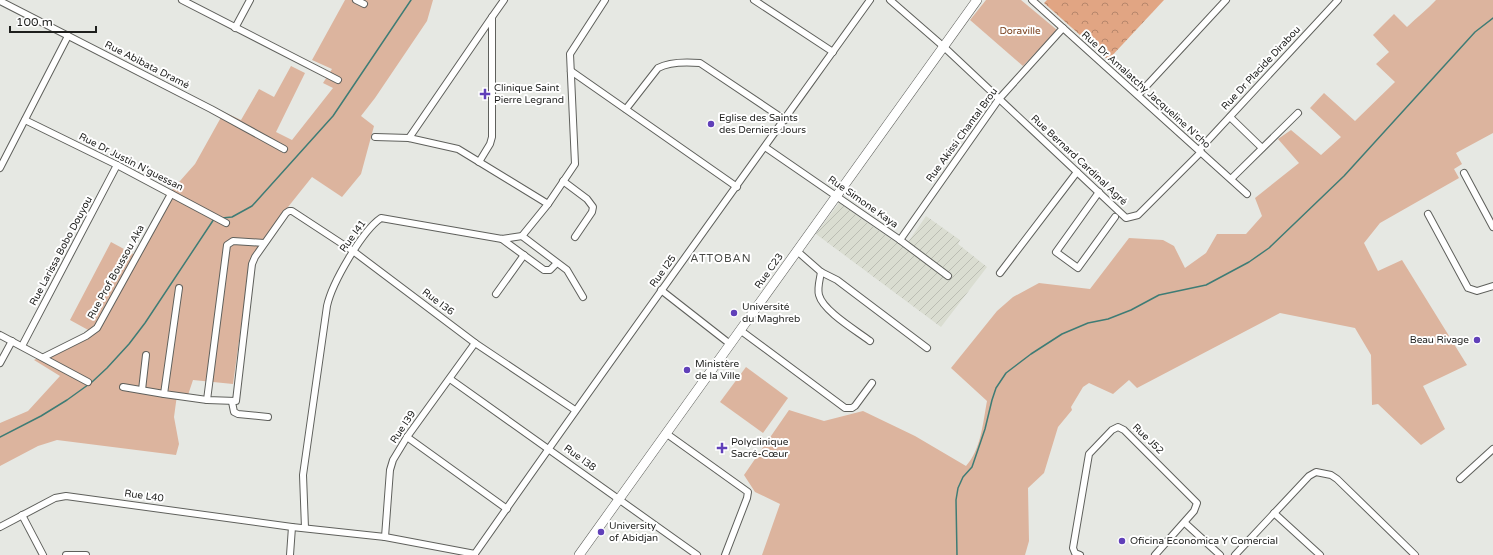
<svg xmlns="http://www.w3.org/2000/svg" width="1493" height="555" font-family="'Varela Round',sans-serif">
	<defs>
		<pattern id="industrial-furrows" width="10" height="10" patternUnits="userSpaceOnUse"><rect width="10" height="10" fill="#daddd1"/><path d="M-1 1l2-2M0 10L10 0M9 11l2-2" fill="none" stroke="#bbbdb3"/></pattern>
		<pattern id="forest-crowns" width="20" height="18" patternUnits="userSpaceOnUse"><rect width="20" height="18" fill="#e1a583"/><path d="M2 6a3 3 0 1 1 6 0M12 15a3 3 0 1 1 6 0" fill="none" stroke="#b6866b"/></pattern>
	</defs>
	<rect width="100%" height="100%" fill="#e6e8e3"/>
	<path fill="url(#industrial-furrows)" d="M839 203 904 248 926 216 960 240 958 244 987 267 941 327 816 234Z"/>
	<g fill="#dcb49e">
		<path d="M345 0H433L427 21 375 98 361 116 374 126 361 174 342 197 312 177 284 212 250 262 233 384 193 380 187 398 177 395 174 417 179 444 176 455 57 440 38 446 0 466V423L28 411 60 376 34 360 90 331 70 320 111 242 135 255 172 190 195 164 224 112 241 120 259 89 274 97 291 66 305 73 276 132 292 140 333 88 323 83 332 69 312 60Z"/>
		<path d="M986 0H1021L1057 30 1023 66 970 20Z"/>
		<path d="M1436 0H1493V133L1456 153 1462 164 1454 169 1459 178 1380 223 1364 243 1378 271 1402 260 1467 365 1423 386 1445 429 1421 445 1378 404 1372 405 1371 355 1355 328 1280 313 1137 388 1129 380 1113 394 1089 383 1083 387 1071 407 1072 410 1058 427 1044 473 1028 488 1029 541 1025 555H762L780 504 755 492 744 475 789 410 824 421 863 411 915 436 966 466C981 450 983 422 987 401L951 368 997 311 1013 297 1039 283 1090 289 1129 238 1163 240 1174 246 1185 268 1206 253 1217 234H1246L1262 216 1255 198 1299 163 1278 139 1291 130 1321 155 1341 137 1310 108 1324 93 1355 121 1395 82 1376 64 1389 52 1373 35 1394 14 1407 27C1417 17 1427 10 1436 0Z"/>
		<path d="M746 367 788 398 763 433 720 402Z"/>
	</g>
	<path fill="url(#forest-crowns)" d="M1047 0H1164L1108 60 1044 3Z"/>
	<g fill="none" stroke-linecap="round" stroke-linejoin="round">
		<g stroke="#3e7c75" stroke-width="1.5">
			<path d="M222 218 232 217 252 206 333 116 411 0"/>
			<path d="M0 437 41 416 67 400 92 382 107 368 129 344 145 323 214 219"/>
			<path d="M957 555 956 500 958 488 963 477 972 467 985 429 992 400 996 388 1006 373 1031 354 1062 334 1088 323 1108 319 1131 310 1159 295 1206 285 1249 262 1269 248 1344 176 1475 32 1493 18"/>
		</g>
		<g stroke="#5f605c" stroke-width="8">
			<g id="street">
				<path d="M182 0 338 80"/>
				<path d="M356 0 364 4"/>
				<path d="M754 0 833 52"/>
				<path d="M890 0 944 47 1126 218 1138 215 1201 152"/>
				<path d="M1032 0 1247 194"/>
				<path d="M0 1 211 109 284 149"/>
				<path d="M235 28 250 0"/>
				<path d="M571 71 737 187"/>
				<path d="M1138 95 1226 0"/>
				<path d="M626 109 658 68C669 62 688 62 700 63L785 120"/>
				<path d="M1230 117 1262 148"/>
				<path d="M25 120 117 165 226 223"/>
				<path d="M375 137 409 138 458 149 548 204"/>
				<path d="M409 138 492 17"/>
				<path d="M765 147 900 240 948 276"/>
				<path d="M1199 150 1338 0"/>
				<path d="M479 162 490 144 492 137V17L504 0"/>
				<path d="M0 168 68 36"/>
				<path d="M1464 173 1493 227"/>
				<path d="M1231 179 1298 113"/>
				<path d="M563 181 587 199 593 207 592 212 575 237"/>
				<path d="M1099 192 1056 252 1078 268 1115 217"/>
				<path d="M1428 214 1468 288 1477 291 1493 286"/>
				<path d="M522 236 567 270 583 297"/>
				<path d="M502 239 544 270H550L556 264"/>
				<path d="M900 240 999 99 1063 28"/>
				<path d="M797 251 821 272 837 280 927 348"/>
				<path d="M821 272C820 279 817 288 819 295 823 311 857 331 870 341"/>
				<path d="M1000 273 1077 172"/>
				<path d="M179 288 164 394 207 400 236 401 252 264 255 257 286 213 289 211H292L353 251 475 343 575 410"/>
				<path d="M661 290 730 344"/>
				<path d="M496 294 524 255"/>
				<path d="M740 330 845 408H852L855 406 872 383"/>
				<path d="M0 335 88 382"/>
				<path d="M22 346 117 165"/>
				<path d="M44 357 86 336 97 328 171 194"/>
				<path d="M0 363 12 341"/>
				<path d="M450 379 697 555"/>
				<path d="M123 387 164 394"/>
				<path d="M142 390 146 355"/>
				<path d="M207 400 227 245 233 241 264 243"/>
				<path d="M232 402 234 412 238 414 268 417"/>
				<path d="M667 434 748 492 747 498 725 555"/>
				<path d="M407 437 507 509"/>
				<path d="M1460 479 1493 449"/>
				<path d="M1274 513 1320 555"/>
				<path d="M22 515 43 555"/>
				<path d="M1185 523 1220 555"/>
				<path d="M0 527 55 498 66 496 292 527 385 537 475 554"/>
				<path d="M305 528 303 475 327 306C332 283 362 231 381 218L502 239 522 236 548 204 575 164 570 54 605 0"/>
				<path d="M385 537 390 470 393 460 407 437 475 343"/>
				<path d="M66 555H86"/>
				<path d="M290 555 292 527"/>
				<path d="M474 555C604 369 737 185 870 0"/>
				<path d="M1080 555 1075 553 1073 548 1089 454 1112 430 1118 427 1124 430 1197 503 1194 511 1155 555"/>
				<path d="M1235 555 1309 476 1316 472 1331 475 1337 479 1415 555"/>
			</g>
		</g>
		<g stroke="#5f605c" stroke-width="10">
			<path id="secondary" d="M579 555 977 0"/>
		</g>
		<use href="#street" stroke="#fff" stroke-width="6"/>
		<use href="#secondary" stroke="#fff" stroke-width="9"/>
	</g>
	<g fill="#6040b9" stroke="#fff" stroke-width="1.5">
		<path d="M483 88h4v4h4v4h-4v4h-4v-4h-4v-4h4z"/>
		<circle cx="711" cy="124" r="4"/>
		<circle cx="734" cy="313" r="4"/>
		<circle cx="1477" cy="340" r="4"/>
		<circle cx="687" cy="370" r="4"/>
		<path d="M720 442h4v4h4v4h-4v4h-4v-4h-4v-4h4z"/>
		<circle cx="601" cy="532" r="4"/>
		<circle cx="1122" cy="541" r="4"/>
	</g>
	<g text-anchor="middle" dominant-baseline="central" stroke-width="4" stroke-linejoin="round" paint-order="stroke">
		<g font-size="10" fill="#773e1a" stroke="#fff">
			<text x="1020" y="31">Doraville</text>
		</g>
		<g font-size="10" fill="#1e1f1d" stroke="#fff">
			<text transform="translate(147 65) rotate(27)">Rue Abibata Dramé</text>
			<text transform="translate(1261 68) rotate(-47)">Rue Dr Placide Dirabou</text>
			<text transform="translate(1146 90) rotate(42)">Rue Dr Amalatchy Jacqueline N'cho</text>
			<text transform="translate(962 135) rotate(-54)">Rue Akissi Chantal Brou</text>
			<text transform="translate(1079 160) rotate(43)">Rue Bernard Cardinal Agré</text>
			<text transform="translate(131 162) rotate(27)">Rue Dr Justin N'guessan</text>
			<text transform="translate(863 202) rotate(35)">Rue Simone Kaya</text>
			<text transform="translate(353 236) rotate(-54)">Rue I41</text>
			<text transform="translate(61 251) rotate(-62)">Rue Larissa Bobo Douyou</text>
			<text transform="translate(663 271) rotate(-54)">Rue I25</text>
			<text transform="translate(769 271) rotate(-54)">Rue C23</text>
			<text transform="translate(116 272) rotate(-61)">Rue Prof Boussou Aka</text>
			<text transform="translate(438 302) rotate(37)">Rue I36</text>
			<text transform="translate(403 427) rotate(-56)">Rue I39</text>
			<text transform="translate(1148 439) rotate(44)">Rue J52</text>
			<text transform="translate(580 458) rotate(36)">Rue I38</text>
			<text transform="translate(144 496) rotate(8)">Rue L40</text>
		</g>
		<g font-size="10" fill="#1e1f1d" stroke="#fff" text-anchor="start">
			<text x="494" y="88">Clinique Saint<tspan x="494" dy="12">Pierre Legrand</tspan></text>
			<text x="719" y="118">Eglise des Saints<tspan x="719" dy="12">des Derniers Jours</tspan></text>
			<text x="742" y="307">Université<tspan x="742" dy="12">du Maghreb</tspan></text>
			<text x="1469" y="340" text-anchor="end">Beau Rivage</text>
			<text x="695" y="364">Ministère<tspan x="695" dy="12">de la Ville</tspan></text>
			<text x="731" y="442">Polyclinique<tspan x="731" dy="12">Sacré-Cœur</tspan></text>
			<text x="609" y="526">University<tspan x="609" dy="12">of Abidjan</tspan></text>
			<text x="1130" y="541">Oficina Economica Y Comercial</text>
		</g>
		<g font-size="11" letter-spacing="1" fill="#484945" stroke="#fff">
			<text x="721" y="258">ATTOBAN</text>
		</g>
	</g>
	<path d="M10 26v6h86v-6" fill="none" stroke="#1e1f1d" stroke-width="2"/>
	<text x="16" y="26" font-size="12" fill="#1e1f1d" stroke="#ffffff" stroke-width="3" paint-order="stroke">100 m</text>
</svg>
